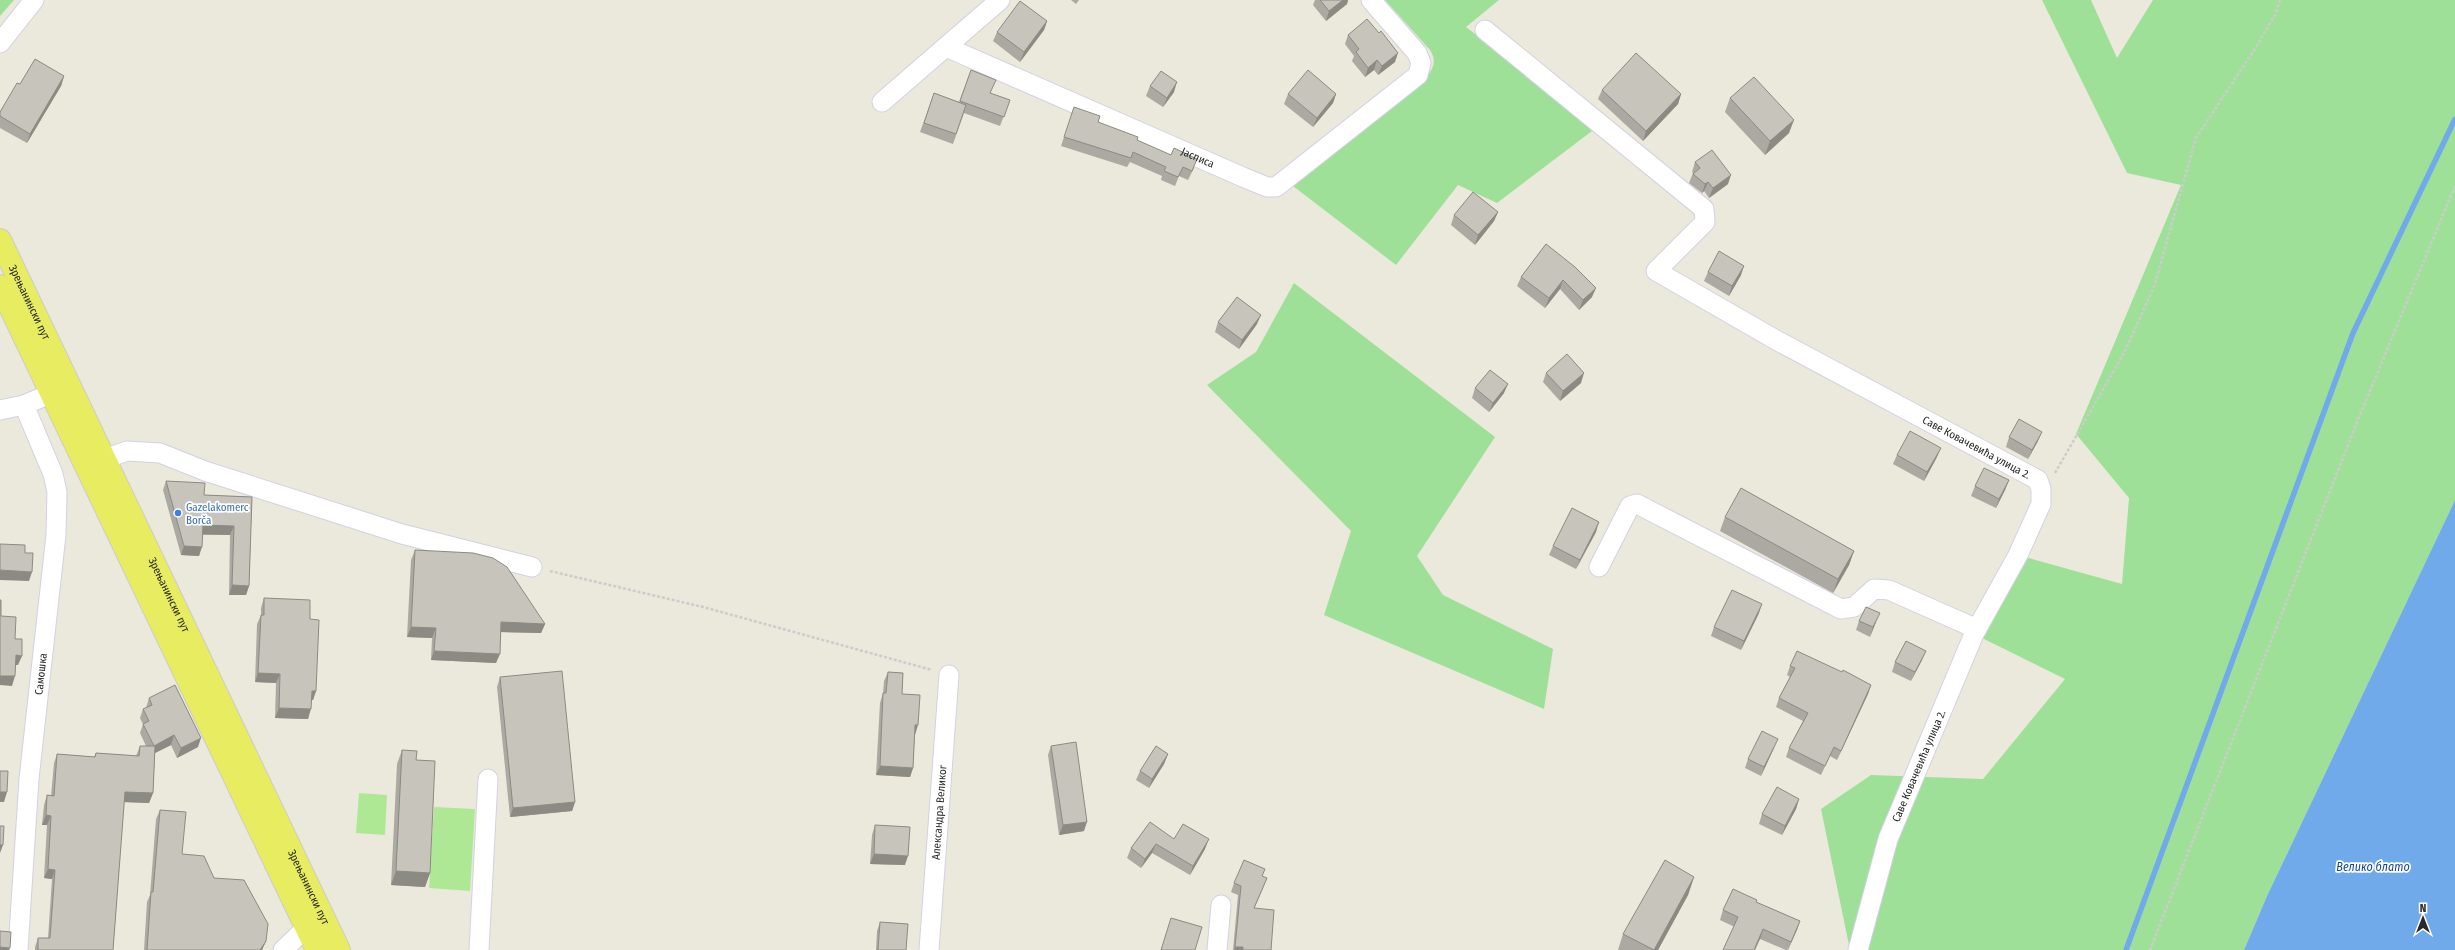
<svg xmlns="http://www.w3.org/2000/svg" width="2455" height="950" font-family="'Fira Sans Condensed',sans-serif">
	<rect width="100%" height="100%" fill="#ebe9dc"/>
	<g fill="#9fe099">
		<path d="M0 0H14L0 16Z"/>
		<path d="M1385 0H1499L1466 27 1563 101 1592 131 1497 203 1458 185 1396 265 1293 186 1414 88C1426 77 1441 67 1430 50Z"/>
		<path d="M2042 0H2091L2117 58 2153 0H2455V500L2267 896 2244 950H1850L1821 809 1871 775 1983 779 2065 679 1974 634 2018 555 2122 584 2129 498 2076 434 2181 185 2127 173Z"/>
		<path d="M1294 283 1495 437 1417 556 1443 595 1553 649 1544 709 1324 615 1351 531 1207 385 1256 352Z"/>
	</g>
	<g fill="#afe895">
		<path d="M359 793 387 795 385 835 356 833Z"/>
		<path d="M434 807 475 809 470 891 429 888Z"/>
	</g>
	<path fill="#71aaeb" d="M2455 500V950H2244L2267 896Z"/>
	<g fill="none" stroke-linecap="round" stroke-linejoin="round">
		<path stroke="#71aaeb" stroke-width="5.5" d="M2126 950 2353 333 2455 119"/>
		<g stroke="#d2d1e2" stroke-width="21">
			<g id="minor">
				<path id="s1" d="M1485 30 1704 209 1705 222 1656 271 1776 340 2038 480 2041 489V504L2018 555 1974 634 1888 839 1858 950"/>
				<path d="M0 43 34 0"/>
				<path id="s2" d="M946 47 1245 178 1267 187H1276L1418 75 1421 63 1417 53 1371 0"/>
				<path d="M882 102 1000 0"/>
				<path d="M0 410 24 405 50 394"/>
				<path d="M105 459 127 451 160 453 205 471 402 534 532 567"/>
				<path d="M1599 567 1630 506 1637 504 1841 609 1854 607 1874 589 1889 590 1977 629"/>
				<path id="s3" d="M18 950 29 779 56 535 57 492 53 474 24 405"/>
				<path d="M283 950 306 928"/>
				<path d="M479 950 488 779"/>
				<path id="s4" d="M929 950 949 675"/>
				<path d="M1217 950 1221 905"/>
			</g>
		</g>
		<g stroke="#ccc" stroke-width="24">
			<g id="major">
				<path id="s5" d="M0 240 339 950"/>
				<path d="M0 286 317 950"/>
			</g>
		</g>
		<g stroke="#ccc" stroke-width="2.5" stroke-dasharray="3 2" stroke-linecap="butt">
			<path d="M2055 473 2124 353 2154 287 2196 138 2258 44 2276 13 2280 0"/>
			<path d="M550 571 703 607 932 670"/>
			<path d="M2150 950 2355 427 2455 186"/>
		</g>
		<use href="#minor" stroke="#fff" stroke-width="19"/>
		<use href="#major" stroke="#e8ec60" stroke-width="22"/>
	</g>
	<g fill="#aba9a1">
		<path d="M1071 0H1079L1076 4Z"/>
		<path d="M1315 0H1348L1347 4 1326 21 1313 5Z"/>
		<path d="M1047 21 1044 30 1020 62 993 41 997 32Z"/>
		<path d="M1348 35 1395 62 1378 75 1374 70 1365 77 1352 61 1354 56 1345 44Z"/>
		<path d="M971 70 990 94 1010 100 1000 126 964 113 953 144 920 132 934 93 959 102Z"/>
		<path d="M64 76 61 86 27 143 0 128V112L20 84Z"/>
		<path d="M1150 86 1174 92 1163 107 1146 96Z"/>
		<path d="M1602 90 1681 94 1678 104 1643 141 1598 99Z"/>
		<path d="M1288 94H1336L1333 103 1313 127 1284 104Z"/>
		<path d="M1730 98 1789 133 1765 155 1725 112Z"/>
		<path d="M1074 107 1098 122 1194 168 1188 180 1179 176 1175 186 1161 180 1162 176 1130 162 1127 167 1061 146Z"/>
		<path d="M1695 162 1728 184 1709 198 1704 191 1702 193 1689 183 1693 173 1692 172Z"/>
		<path d="M1498 212 1494 221 1475 245 1451 225 1454 215Z"/>
		<path d="M1546 244 1592 297 1579 310 1560 289 1545 308 1517 286 1521 277Z"/>
		<path d="M1708 272 1741 275 1729 296 1704 281Z"/>
		<path d="M1218 322 1257 324 1239 349 1215 332Z"/>
		<path d="M1546 373 1581 383 1560 401 1543 382Z"/>
		<path d="M1475 388 1504 393 1489 412 1472 398Z"/>
		<path d="M2009 437 2038 441 2028 459 2006 447Z"/>
		<path d="M1897 455 1937 457 1924 481 1893 464Z"/>
		<path d="M2009 480 2005 490 1996 508 1971 496 1975 486Z"/>
		<path d="M166 481 204 495 252 497 249 586 246 595H229L230 535H203L199 556 181 555 163 490Z"/>
		<path d="M1725 517 1854 551 1849 565 1833 593 1720 531Z"/>
		<path d="M1596 532 1576 569 1549 555 1553 546Z"/>
		<path d="M415 550 545 624 541 633 501 632 496 663 431 660 432 638 407 637 411 560Z"/>
		<path d="M264 598 310 619 316 691 313 700H311L308 719 275 718 276 683 255 682 257 624 261 615V608Z"/>
		<path d="M1759 613 1741 650 1711 636 1714 627Z"/>
		<path d="M1859 621 1876 622 1870 637 1856 630Z"/>
		<path d="M1922 660 1911 681 1892 672 1895 662Z"/>
		<path d="M1790 666 1842 672 1871 685 1868 694 1837 760 1830 756 1821 775 1786 757 1789 748 1803 721 1776 707 1779 698 1790 677 1787 675Z"/>
		<path d="M888 672 902 694 915 734 913 768 910 777 876 775 880 703 883 693 884 681Z"/>
		<path d="M500 677 575 802 572 811 510 817 497 687Z"/>
		<path d="M149 698 198 747 177 758 171 745 155 753 153 793 149 803 124 802 113 950H35V947L38 938H48L52 879 44 878 47 825H42L44 805 47 795 51 796 54 763 57 754 94 757 96 753 136 756 140 746H146L140 733 143 724 140 718 143 709 146 708Z"/>
		<path d="M1051 746 1084 831 1059 835 1048 755Z"/>
		<path d="M1774 748 1761 776 1745 768 1748 759Z"/>
		<path d="M402 750 416 760 430 873 425 887 391 885 397 764Z"/>
		<path d="M1168 754 1164 764 1149 788 1136 780 1140 771Z"/>
		<path d="M1799 799 1796 809 1782 835 1759 824 1762 814Z"/>
		<path d="M160 810 182 854 214 878 266 941 262 950H144L147 902 150 895 156 819Z"/>
		<path d="M875 825 905 865 870 864 872 835Z"/>
		<path d="M1174 839 1205 849 1190 875 1152 853 1141 868 1127 858 1131 848Z"/>
		<path d="M1262 876 1263 888 1254 908 1271 950H1233L1238 895 1231 892 1234 883Z"/>
		<path d="M1694 877 1688 895 1658 950H1618L1623 934Z"/>
		<path d="M1756 902 1800 921 1788 950H1786L1760 939 1720 920 1723 910Z"/>
		<path d="M1171 918 1195 950H1161Z"/>
		<path d="M880 922 906 950H876L877 931Z"/>
	</g>
	<g fill="#8b8a83">
		<path d="M1343 0H1348L1347 4 1326 21 1329 11Z"/>
		<path d="M1047 21 1044 30 1020 62 1024 52Z"/>
		<path d="M1398 53 1395 62 1378 75 1382 66Z"/>
		<path d="M1377 60 1374 70 1365 77 1368 68Z"/>
		<path d="M64 76 61 86 27 143 30 134Z"/>
		<path d="M1177 82 1174 92 1163 107 1167 98Z"/>
		<path d="M1336 94 1333 103 1313 127 1317 118Z"/>
		<path d="M1681 94 1678 104 1643 141 1646 131Z"/>
		<path d="M1794 120 1789 133 1765 155 1770 141Z"/>
		<path d="M1731 175 1728 184 1709 198 1713 188Z"/>
		<path d="M1708 182 1704 191 1702 193 1705 184Z"/>
		<path d="M1498 212 1494 221 1475 245 1478 235Z"/>
		<path d="M1744 266 1741 275 1729 296 1732 286Z"/>
		<path d="M1563 280 1560 289 1545 308 1549 298Z"/>
		<path d="M1596 288 1592 297 1579 310 1583 300Z"/>
		<path d="M1261 315 1257 324 1239 349 1242 340Z"/>
		<path d="M1584 373 1581 383 1560 401 1563 391Z"/>
		<path d="M1508 384 1504 393 1489 412 1493 403Z"/>
		<path d="M2042 432 2038 441 2028 459 2032 450Z"/>
		<path d="M1941 448 1937 457 1924 481 1927 472Z"/>
		<path d="M2009 480 2005 490 1996 508 1999 499Z"/>
		<path d="M1599 522 1596 532 1576 569 1580 560Z"/>
		<path d="M203 525 234 526 230 535 200 534Z"/>
		<path d="M184 546 202 547 199 556 181 555Z"/>
		<path d="M1854 551 1849 565 1833 593 1838 579Z"/>
		<path d="M0 570 32 572 29 581 0 580Z"/>
		<path d="M232 585 249 586 246 595H229Z"/>
		<path d="M1762 604 1759 613 1741 650 1744 641Z"/>
		<path d="M1880 613 1876 622 1870 637 1873 627Z"/>
		<path d="M501 622 545 624 541 633 498 632Z"/>
		<path d="M411 627 436 628 432 638 407 637Z"/>
		<path d="M434 651 500 654 496 663 431 660Z"/>
		<path d="M1926 651 1922 660 1911 681 1915 672Z"/>
		<path d="M16 655 22 656 18 665H12Z"/>
		<path d="M258 673 280 674 276 683 255 682Z"/>
		<path d="M0 676H15L12 686 0 685Z"/>
		<path d="M1871 685 1868 694 1837 760 1841 751Z"/>
		<path d="M312 691H316L313 700H308Z"/>
		<path d="M279 708 311 709 308 719 275 718Z"/>
		<path d="M915 725H918L915 735Z"/>
		<path d="M174 735 171 745 151 755 154 746Z"/>
		<path d="M201 738 198 747 177 758 181 748Z"/>
		<path d="M1778 739 1774 748 1761 776 1764 767Z"/>
		<path d="M1168 754 1164 764 1149 788 1152 779Z"/>
		<path d="M880 766 913 768 910 777 876 775Z"/>
		<path d="M0 792H7L4 802H0Z"/>
		<path d="M125 792 153 793 149 803 122 802Z"/>
		<path d="M1799 799 1796 809 1782 835 1785 826Z"/>
		<path d="M575 802 572 811 510 817 513 808Z"/>
		<path d="M46 815 51 816 47 825H42Z"/>
		<path d="M1087 822 1084 831 1059 835 1063 825Z"/>
		<path d="M1209 839 1205 849 1190 875 1193 866Z"/>
		<path d="M1156 844 1152 853 1141 868 1145 859Z"/>
		<path d="M0 845H3L0 853Z"/>
		<path d="M874 854 908 856 905 865 870 864Z"/>
		<path d="M48 869 55 870 52 879 44 878Z"/>
		<path d="M396 871 430 873 425 887 391 885Z"/>
		<path d="M1694 877 1688 895 1658 950H1654Z"/>
		<path d="M1267 878 1263 888 1250 918 1254 908Z"/>
		<path d="M1800 921 1797 930 1788 950 1791 942Z"/>
		<path d="M1763 929 1760 939 1755 950H1754Z"/>
		<path d="M266 941 262 950H260Z"/>
		<path d="M0 947 10 948 9 950H0Z"/>
		<path d="M1235 947H1243L1242 950H1234Z"/>
	</g>
	<g fill="#c7c5bb" stroke="#8b8a83">
		<path d="M1320 0H1343L1329 11Z"/>
		<path d="M1020 1 1047 21 1024 52 997 32Z"/>
		<path d="M1367 19 1379 33 1381 31 1398 53 1382 66 1377 60 1368 68 1356 52 1359 49 1348 35Z"/>
		<path d="M1636 53 1681 94 1646 131 1602 90Z"/>
		<path d="M35 59 64 76 30 134 0 116V112L17 83 20 84Z"/>
		<path d="M971 70 996 80 990 93 1010 100 1004 117 960 101Z"/>
		<path d="M1308 70 1336 94 1317 118 1288 94Z"/>
		<path d="M1161 71 1177 82 1167 98 1150 86Z"/>
		<path d="M1754 77 1794 120 1770 141 1730 98Z"/>
		<path d="M934 93 966 105 956 134 924 123Z"/>
		<path d="M1074 107 1100 116 1098 122 1138 137 1137 140 1171 155 1174 148 1197 159 1192 171 1183 167 1178 177 1164 171 1166 167 1133 152 1131 158 1064 137Z"/>
		<path d="M1712 150 1731 175 1713 188 1708 182 1705 184 1693 174 1700 168 1695 162Z"/>
		<path d="M1473 192 1498 212 1478 235 1454 215Z"/>
		<path d="M1546 244 1575 267 1596 288 1583 300 1563 280 1549 298 1521 277Z"/>
		<path d="M1719 251 1744 266 1732 286 1708 272Z"/>
		<path d="M1237 297 1261 315 1242 340 1218 322Z"/>
		<path d="M1567 354 1584 373 1563 391 1546 373Z"/>
		<path d="M1490 370 1508 384 1493 403 1475 388Z"/>
		<path d="M2019 419 2042 432 2032 450 2009 437Z"/>
		<path d="M1910 431 1941 448 1927 472 1897 455Z"/>
		<path d="M1984 468 2009 480 1999 499 1975 486Z"/>
		<path d="M166 481 205 483 204 495 252 497 249 586 232 585 234 526 203 525 202 547 184 546Z"/>
		<path d="M1741 488 1854 551 1838 579 1725 517Z"/>
		<path d="M1572 508 1599 522 1580 560 1553 546Z"/>
		<path d="M0 544 25 545V553H33L32 572 0 570Z"/>
		<path d="M415 550 473 553 493 558 507 567 545 624 501 622 500 654 434 651 436 628 411 627Z"/>
		<path d="M1732 590 1762 604 1744 641 1714 627Z"/>
		<path d="M264 598 310 600V619L319 620 316 691H312L311 709 279 708 280 674 258 673 261 615H264Z"/>
		<path d="M0 600H1V616L16 617 15 639H22V656L16 655 15 676H0Z"/>
		<path d="M1866 607 1880 613 1873 627 1859 621Z"/>
		<path d="M1906 641 1926 651 1915 672 1895 662Z"/>
		<path d="M1797 651 1842 672 1843 670 1871 685 1841 751 1834 747 1825 766 1789 748 1808 713 1779 698 1795 668 1790 666Z"/>
		<path d="M562 671 575 802 513 808 500 677Z"/>
		<path d="M888 672 903 673 902 694 920 695 918 725H915L913 768 880 766 883 693H886Z"/>
		<path d="M175 685 201 738 181 748 174 735 154 746 143 724 149 721 143 709 152 705 149 698Z"/>
		<path d="M1762 731 1778 739 1764 767 1748 759Z"/>
		<path d="M1076 742 1087 822 1063 825 1051 746Z"/>
		<path d="M140 746H155L153 793 125 792 113 950H38V938H50L55 870 48 869 51 816 46 815 47 795 54 796 57 754 95 757 96 753 139 756Z"/>
		<path d="M1156 746 1168 754 1152 779 1140 771Z"/>
		<path d="M402 750 417 751 416 760 435 761 430 873 396 871Z"/>
		<path d="M0 771H8L7 792H0Z"/>
		<path d="M1777 787 1799 799 1785 826 1762 814Z"/>
		<path d="M160 810 186 812 182 854 204 856 214 878 244 880 268 924 266 941 260 950H147L151 892H153Z"/>
		<path d="M1150 822 1174 839 1183 824 1209 839 1193 866 1156 844 1145 859 1131 848Z"/>
		<path d="M875 825 910 827 908 856 874 854Z"/>
		<path d="M0 826H4L3 845H0Z"/>
		<path d="M1244 860 1265 869 1262 876 1267 878 1254 908 1274 910 1271 950H1243V947H1235L1241 886 1234 883Z"/>
		<path d="M1665 860 1694 877 1654 950 1623 934Z"/>
		<path d="M1733 889 1757 900 1756 902 1800 921 1791 942 1763 929 1754 950H1723L1738 917 1723 910Z"/>
		<path d="M1171 918 1202 927 1195 950H1161Z"/>
		<path d="M880 922 908 924 906 950H878Z"/>
		<path d="M0 931 11 932 10 948 0 947Z"/>
	</g>
	<circle fill="#3f7fe0" stroke="#fff" stroke-width="1.5" cx="178" cy="513" r="4"/>
	<g text-anchor="middle" dominant-baseline="central" stroke-width="3.5" stroke-linejoin="round" paint-order="stroke">
		<g font-size="11" fill="#292929" stroke="#fff">
			<text stroke="none"><textPath href="#s2" startOffset="275">Јасписа</textPath></text>
			<text stroke="none"><textPath href="#s5" startOffset="69">Зрењанински пут</textPath></text>
			<text stroke="none"><textPath href="#s1" startOffset="731">Саве Ковачевића улица 2.</textPath></text>
			<text stroke="none"><textPath href="#s5" startOffset="393">Зрењанински пут</textPath></text>
			<text stroke="none"><textPath href="#s3" startOffset="277">Самошка</textPath></text>
			<text transform="translate(1919 766) rotate(-67)">Саве Ковачевића улица 2.</text>
			<text stroke="none"><textPath href="#s4" startOffset="138">Александра Великог</textPath></text>
			<text stroke="none"><textPath href="#s5" startOffset="717">Зрењанински пут</textPath></text>
		</g>
		<g font-size="11" fill="#366cbe" stroke="#fff" text-anchor="start">
			<text x="186" y="507">Gazelakomerc<tspan x="186" dy="13">Borča</tspan></text>
		</g>
		<g font-size="12" font-style="italic" fill="#114596" stroke="#fff">
			<text x="2373" y="867">Велико блато</text>
		</g>
	</g>
	<g transform="translate(2423 918)" stroke="#ffffff" stroke-width="3" paint-order="stroke">
	<path d="M0-3L7 15L0 10L-7 15Z" fill="#292929"/>
	<text y="-6" font-size="11" font-weight="bold" text-anchor="middle" fill="#292929">N</text>
	</g>
</svg>
